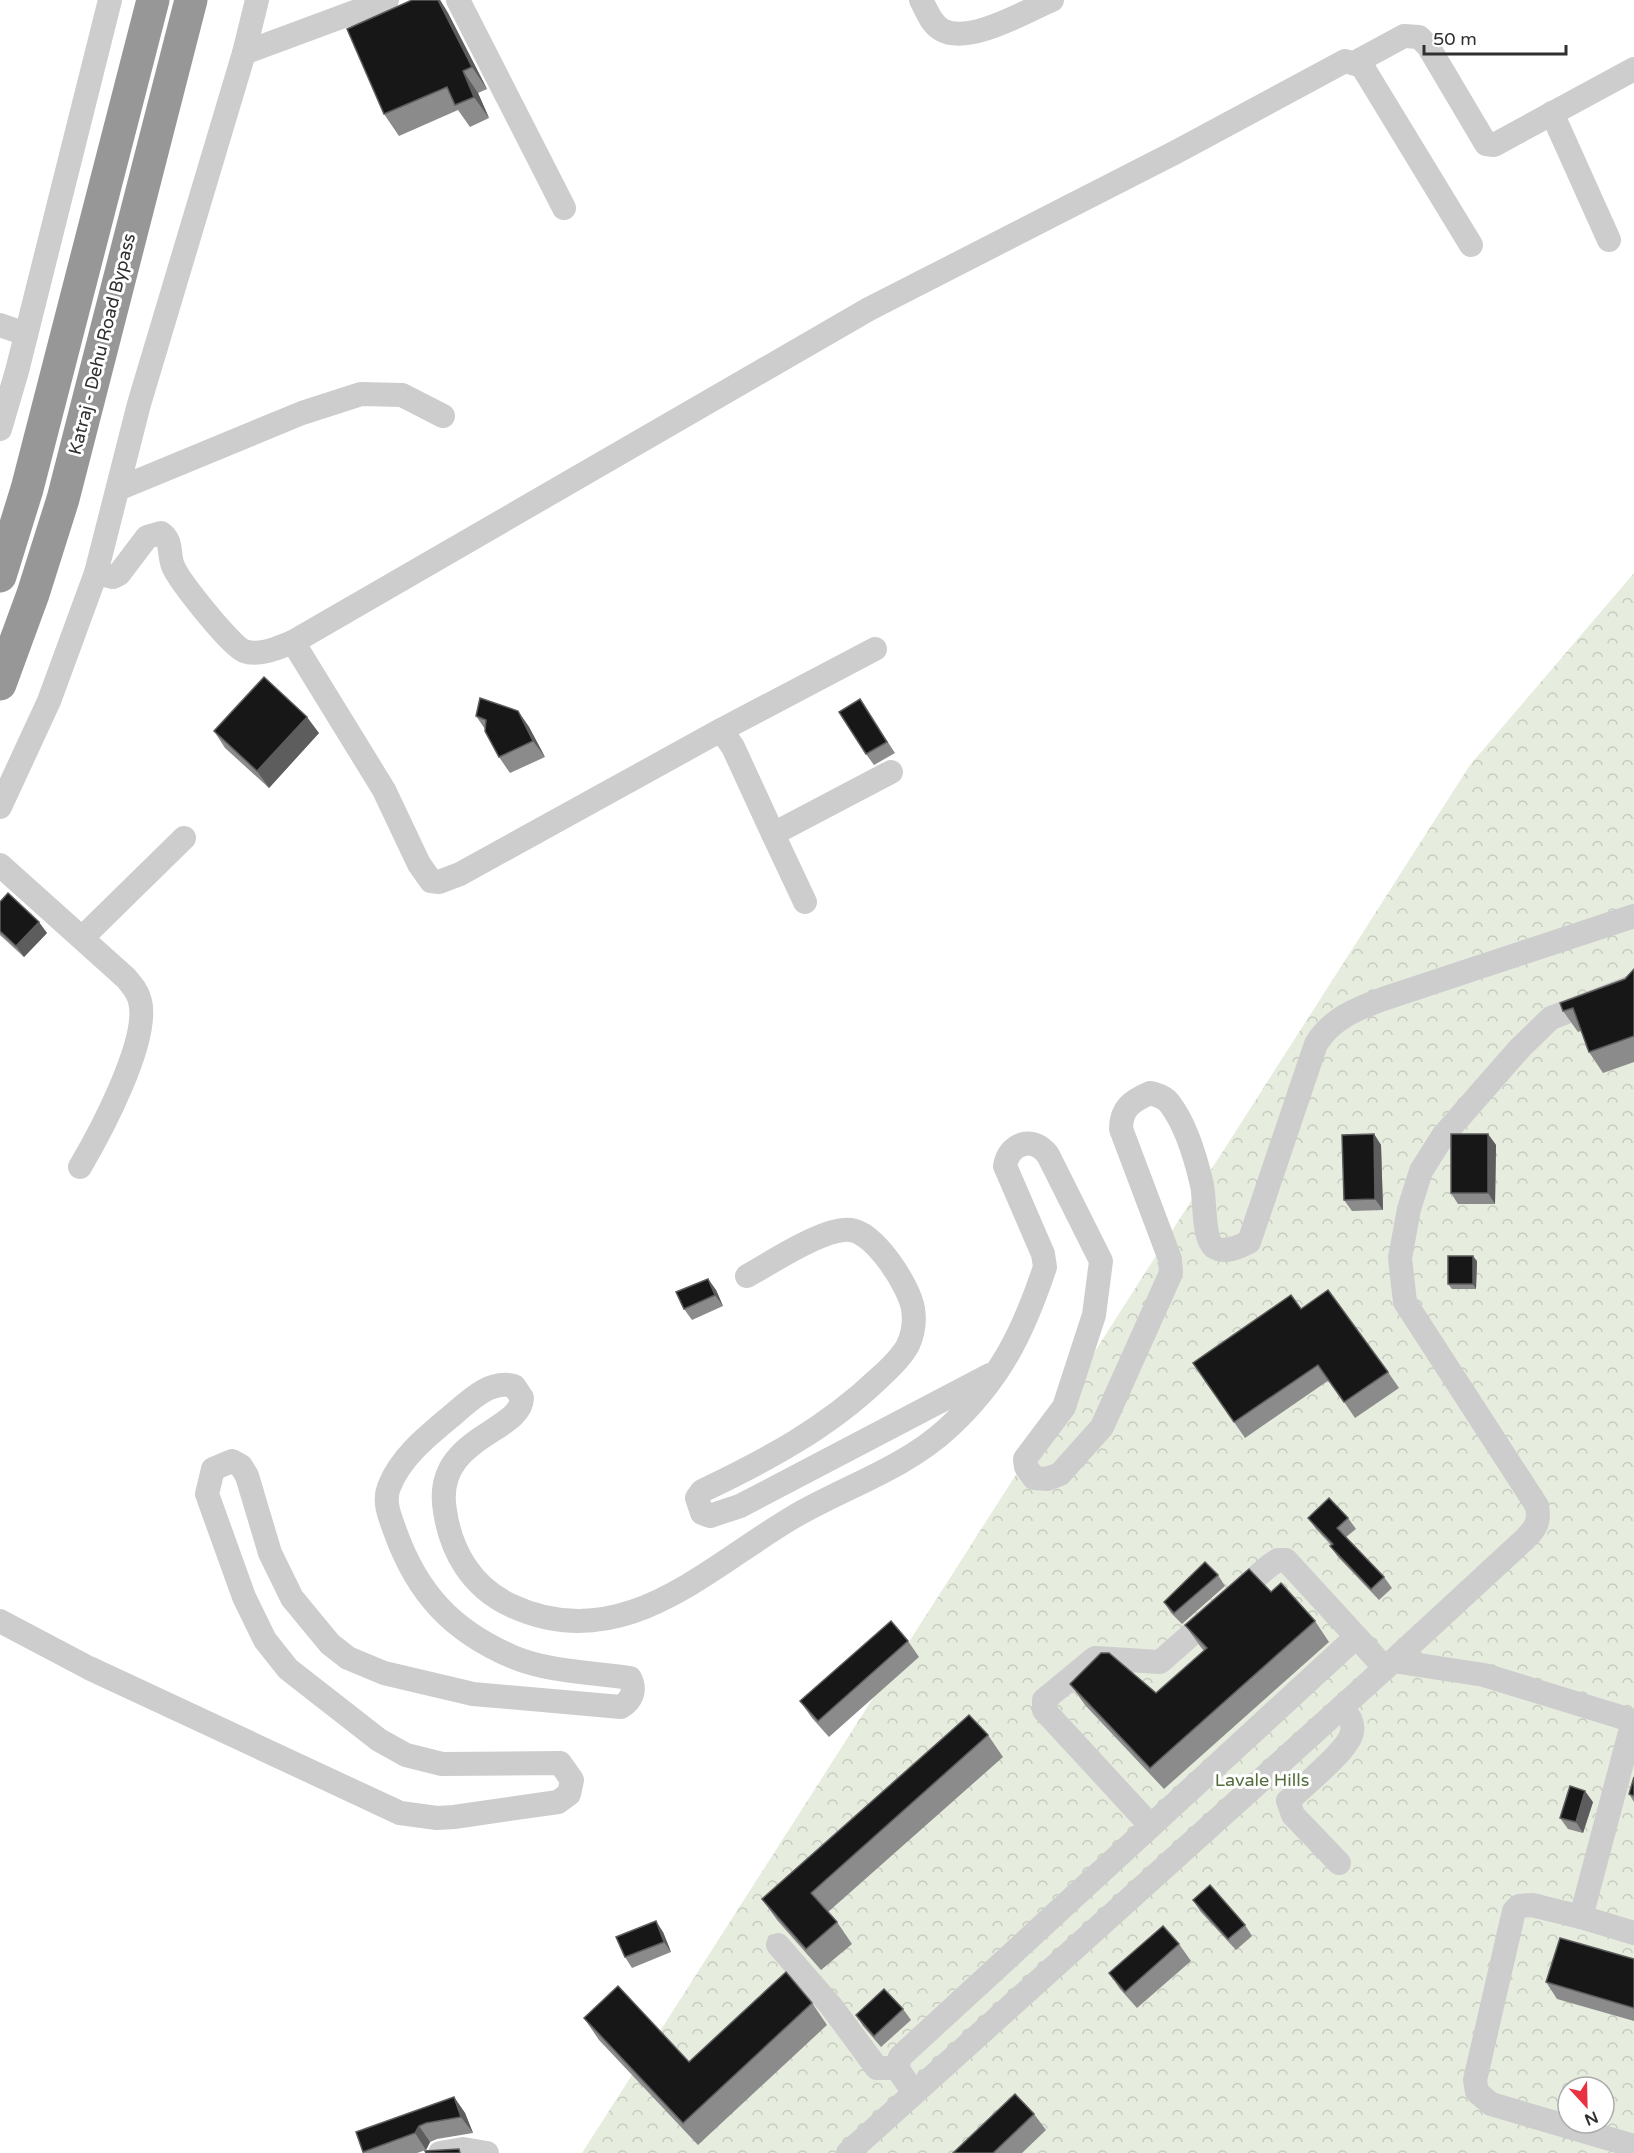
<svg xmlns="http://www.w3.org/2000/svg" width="1634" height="2153" font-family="'Varela Round',sans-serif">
	<defs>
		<pattern id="forest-crowns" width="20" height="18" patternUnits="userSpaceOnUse" patternTransform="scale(1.5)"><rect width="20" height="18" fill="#e6edde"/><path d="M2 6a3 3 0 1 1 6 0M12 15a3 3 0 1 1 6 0" fill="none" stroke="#c6ccbf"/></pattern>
	</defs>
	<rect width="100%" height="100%" fill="#fff"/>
	<path fill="url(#forest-crowns)" fill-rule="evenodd" d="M1634 573V2153H582L1470 765ZM1568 2087H1604V2123H1568Z"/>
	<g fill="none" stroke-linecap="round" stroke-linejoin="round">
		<g stroke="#cdcdcd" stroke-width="24">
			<path d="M458 0 564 208"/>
			<path d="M921 0C927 11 931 24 942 30 969 45 1026 11 1052 0"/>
			<path d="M244 53 387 0"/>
			<path d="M1356 62 1404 36 1419 37 1428 46 1486 144 1494 145 1634 69"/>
			<path d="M1552 113 1609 240"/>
			<path d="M0 325 26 334"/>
			<path d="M0 429 17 371 110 0"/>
			<path d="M118 489 302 413 361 394 402 395 443 416"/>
			<path d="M96 573 113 577 119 574 147 537 161 533C173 541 168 554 173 566 179 581 231 646 244 651 259 657 280 647 293 642L384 790 419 864 431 881 439 882 460 874 721 730 733 747 773 834 891 772"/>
			<path d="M293 642 869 309 1176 152 1345 61 1362 66 1471 245"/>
			<path d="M721 730 875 649"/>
			<path d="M0 807 49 701 96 573 139 404 244 53 257 0"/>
			<path d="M773 834 805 902"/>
			<path d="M0 865 126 978C132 985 138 992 140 1001 150 1040 100 1133 80 1167"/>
			<path d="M82 938 184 838"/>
			<path d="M747 1276C771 1263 824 1227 851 1230 875 1233 910 1287 913 1309 915 1321 913 1334 908 1345 902 1357 888 1370 878 1379 827 1428 765 1461 702 1491L697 1498 702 1513 710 1516 740 1506 990 1375"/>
			<path d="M0 1621 89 1668 400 1813 437 1818 454 1817 558 1802 569 1794 572 1780 560 1763 442 1764 406 1755 379 1740 288 1669 265 1640 244 1597 207 1494 213 1469 232 1461 241 1466 247 1476 270 1553 292 1598 330 1644 348 1658 384 1673 473 1694 621 1707C632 1700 636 1690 630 1678 591 1672 549 1672 513 1657 452 1631 417 1593 395 1531 390 1517 383 1502 389 1487 401 1456 430 1434 455 1413 472 1398 491 1380 514 1386L522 1398C521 1433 432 1437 445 1511 451 1552 472 1587 510 1605 622 1658 706 1568 795 1516 845 1487 905 1468 948 1428 1000 1380 1023 1333 1045 1267L1043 1254 1005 1166C1009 1143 1033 1135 1048 1155L1101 1261 1094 1315 1064 1407 1025 1459 1026 1467 1034 1478 1047 1479 1060 1474 1102 1427 1171 1273 1170 1259 1121 1129C1121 1108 1132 1101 1150 1093 1158 1095 1165 1097 1170 1104 1186 1125 1196 1159 1202 1185 1205 1198 1203 1239 1214 1247 1225 1254 1239 1247 1249 1242L1316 1044C1331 1019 1356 1009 1383 999L1634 916"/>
			<path d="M1393 1661 1525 1539C1536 1528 1540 1522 1537 1506L1405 1302 1400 1258 1409 1209 1421 1171 1443 1136 1520 1048 1551 1018 1634 986"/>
			<path d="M1633 1721 1581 1917 1634 1933"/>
			<path d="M1151 1826 1044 1710V1700L1095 1658 1160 1662 1269 1566 1278 1560H1286L1385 1668"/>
			<path d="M1339 1863 1293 1815 1288 1801C1303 1786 1349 1750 1352 1732 1354 1722 1348 1715 1342 1707"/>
			<path d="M1581 1917 1532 1905 1519 1906 1514 1911 1475 2080 1477 2092 1491 2104 1634 2146"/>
			<path d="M778 1945 831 2006 877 2068H897"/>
			<path d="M914 2093 897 2068 900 2057 1356 1637"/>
			<path d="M440 2153 463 2149 487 2153"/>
			<path d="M848 2153 1393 1661 1484 1675 1634 1721"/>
		</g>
		<g stroke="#979797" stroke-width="33">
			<path d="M0 576 27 489 153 0"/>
			<path d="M0 684 33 594 63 499 191 0"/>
		</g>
	</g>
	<g fill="#8b8b8b">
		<path d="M412 0H440L448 13 487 89 478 93 489 118 470 127 458 110 399 136 384 114Z"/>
		<path d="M867 710 895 753 874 765 866 754Z"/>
		<path d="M518 711 529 727 545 757 510 773 499 757 485 729 476 716Z"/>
		<path d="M214 731 319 733 269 788 225 748Z"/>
		<path d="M0 902 47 933 24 957 0 935Z"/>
		<path d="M1634 969V1062L1603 1073 1589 1052 1581 1031 1578 1032 1563 1011 1625 979Z"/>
		<path d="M1374 1134 1381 1145 1383 1210 1352 1211 1344 1200Z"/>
		<path d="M1488 1134 1496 1145 1495 1204H1458L1451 1193Z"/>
		<path d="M1477 1261 1476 1289H1452L1448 1284Z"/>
		<path d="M708 1279 716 1290 723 1306 692 1320 684 1309Z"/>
		<path d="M1301 1309 1388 1372 1399 1388 1355 1418 1329 1380 1245 1438 1193 1363Z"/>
		<path d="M1308 1518H1348L1356 1529 1346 1537 1384 1577 1392 1588 1379 1600 1338 1557 1330 1546 1331 1545 1316 1529Z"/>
		<path d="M1218 1575 1225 1586 1182 1624 1171 1613 1164 1602Z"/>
		<path d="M1271 1592 1315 1621 1329 1642 1164 1789 1085 1705 1070 1684 1156 1693 1204 1651 1200 1646 1185 1625Z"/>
		<path d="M908 1641 919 1657 829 1737 812 1718 800 1701Z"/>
		<path d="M988 1735 1003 1757 828 1912 837 1922 852 1944 821 1970 777 1920 762 1899Z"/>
		<path d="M1634 1777V1802L1629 1794Z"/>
		<path d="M1593 1802 1583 1833 1568 1829 1560 1818Z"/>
		<path d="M1193 1900 1245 1925 1252 1936 1236 1950 1200 1911Z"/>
		<path d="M663 1932 671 1952 632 1968 625 1957Z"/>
		<path d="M1179 1944 1191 1961 1137 2008 1120 1989 1109 1973Z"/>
		<path d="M1634 1959V2021L1557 1999 1546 1982Z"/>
		<path d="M812 2003 827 2025 698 2145 599 2040 584 2018 689 2062Z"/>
		<path d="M903 2009 911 2020 881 2047 863 2026 856 2015Z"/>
		<path d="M454 2097 465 2113 473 2133 437 2139 430 2142 426 2150 417 2153H363V2152Z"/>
		<path d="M1034 2114 1046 2130 1022 2153H953Z"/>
	</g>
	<g fill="#5d5d5d">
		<path d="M438 0H440L448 13 487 89 472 67Z"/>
		<path d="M463 71 478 93 489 118 474 97Z"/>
		<path d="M518 711 529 727 545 757 533 741Z"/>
		<path d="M307 717 319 733 269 788 257 771Z"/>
		<path d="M39 922 47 933 24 957 16 946Z"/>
		<path d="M1374 1134 1381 1145 1383 1210 1375 1199Z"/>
		<path d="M1488 1134 1496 1145 1495 1204 1488 1193Z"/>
		<path d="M1473 1256 1477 1261 1476 1289 1473 1284Z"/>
		<path d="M708 1279 716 1290 723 1306 715 1295Z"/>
		<path d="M1585 1791 1593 1802 1583 1833 1576 1822Z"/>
		<path d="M656 1921 663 1932 671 1952 664 1942Z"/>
		<path d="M454 2097 465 2113 473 2133 461 2117Z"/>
		<path d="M419 2126 430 2142 426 2150 415 2133Z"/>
	</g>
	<g fill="#171717" stroke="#5d5d5d" stroke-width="1.5">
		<path d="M412 0H438L472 67 463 71 474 97 455 105 447 87 384 114 347 29Z"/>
		<path d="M264 677 307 717 257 771 214 731Z"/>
		<path d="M480 698 518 711 533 741 499 757 485 731 486 720 476 716Z"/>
		<path d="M860 699 887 742 866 754 839 712Z"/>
		<path d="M8 893 39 922 16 946 0 931V902Z"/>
		<path d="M1634 969V1036L1589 1052 1573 1008 1563 1011 1560 1003 1625 979Z"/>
		<path d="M1374 1134 1375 1199 1344 1200 1342 1135Z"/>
		<rect x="1451" y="1134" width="37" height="59"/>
		<rect x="1448" y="1256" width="25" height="28"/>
		<path d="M708 1279 715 1295 684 1309 676 1292Z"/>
		<path d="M1328 1290 1388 1372 1344 1402 1318 1365 1234 1422 1193 1363 1291 1295 1301 1309Z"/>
		<path d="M1329 1498 1348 1518 1337 1528 1384 1577 1371 1589 1330 1546 1333 1544 1308 1518Z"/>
		<path d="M1205 1562 1218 1575 1174 1613 1164 1602Z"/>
		<path d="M1249 1569 1271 1592 1281 1583 1315 1621 1150 1768 1070 1684 1101 1653H1109L1156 1693 1207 1648 1185 1625Z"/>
		<path d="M891 1621 908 1641 818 1721 800 1701Z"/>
		<path d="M969 1715 988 1735 811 1893 837 1922 806 1949 762 1899Z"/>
		<path d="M1634 1777V1796L1629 1794Z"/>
		<path d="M1570 1786 1585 1791 1576 1822 1560 1818Z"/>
		<path d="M1210 1885 1245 1925 1228 1939 1193 1900Z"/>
		<path d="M656 1921 664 1942 625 1957 616 1937Z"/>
		<path d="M1163 1926 1179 1944 1125 1992 1109 1973Z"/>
		<path d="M1560 1938 1634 1959V2008L1546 1982Z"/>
		<path d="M786 1972 812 2003 683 2123 584 2018 618 1986 689 2062Z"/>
		<path d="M884 1989 903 2009 874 2036 856 2015Z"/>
		<path d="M1015 2094 1034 2114 993 2153H953Z"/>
		<path d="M454 2097 461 2117 426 2123 419 2126 415 2133 363 2152 356 2132Z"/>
		<path d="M459 2149 460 2153H426L425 2151Z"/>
	</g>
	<g text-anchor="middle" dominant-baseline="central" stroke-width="6" stroke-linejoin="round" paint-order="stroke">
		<g font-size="18" fill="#303030" stroke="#fff">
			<text transform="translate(102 344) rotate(-76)">Katraj - Dehu Road Bypass</text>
		</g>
		<g font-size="18" fill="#546d3c" stroke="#fff">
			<text x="1262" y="1780">Lavale Hills</text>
		</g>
	</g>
	<g transform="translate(1586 2105) rotate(158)"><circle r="28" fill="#ffffff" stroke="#acacac" stroke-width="1.5"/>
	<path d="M0-4.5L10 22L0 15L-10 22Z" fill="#e83241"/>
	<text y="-9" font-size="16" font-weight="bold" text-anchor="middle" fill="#303030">N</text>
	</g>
	<path d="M1424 45v9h142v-9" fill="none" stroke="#303030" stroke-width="3"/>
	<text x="1433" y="45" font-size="18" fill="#303030" stroke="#ffffff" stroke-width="4.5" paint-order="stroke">50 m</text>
</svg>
